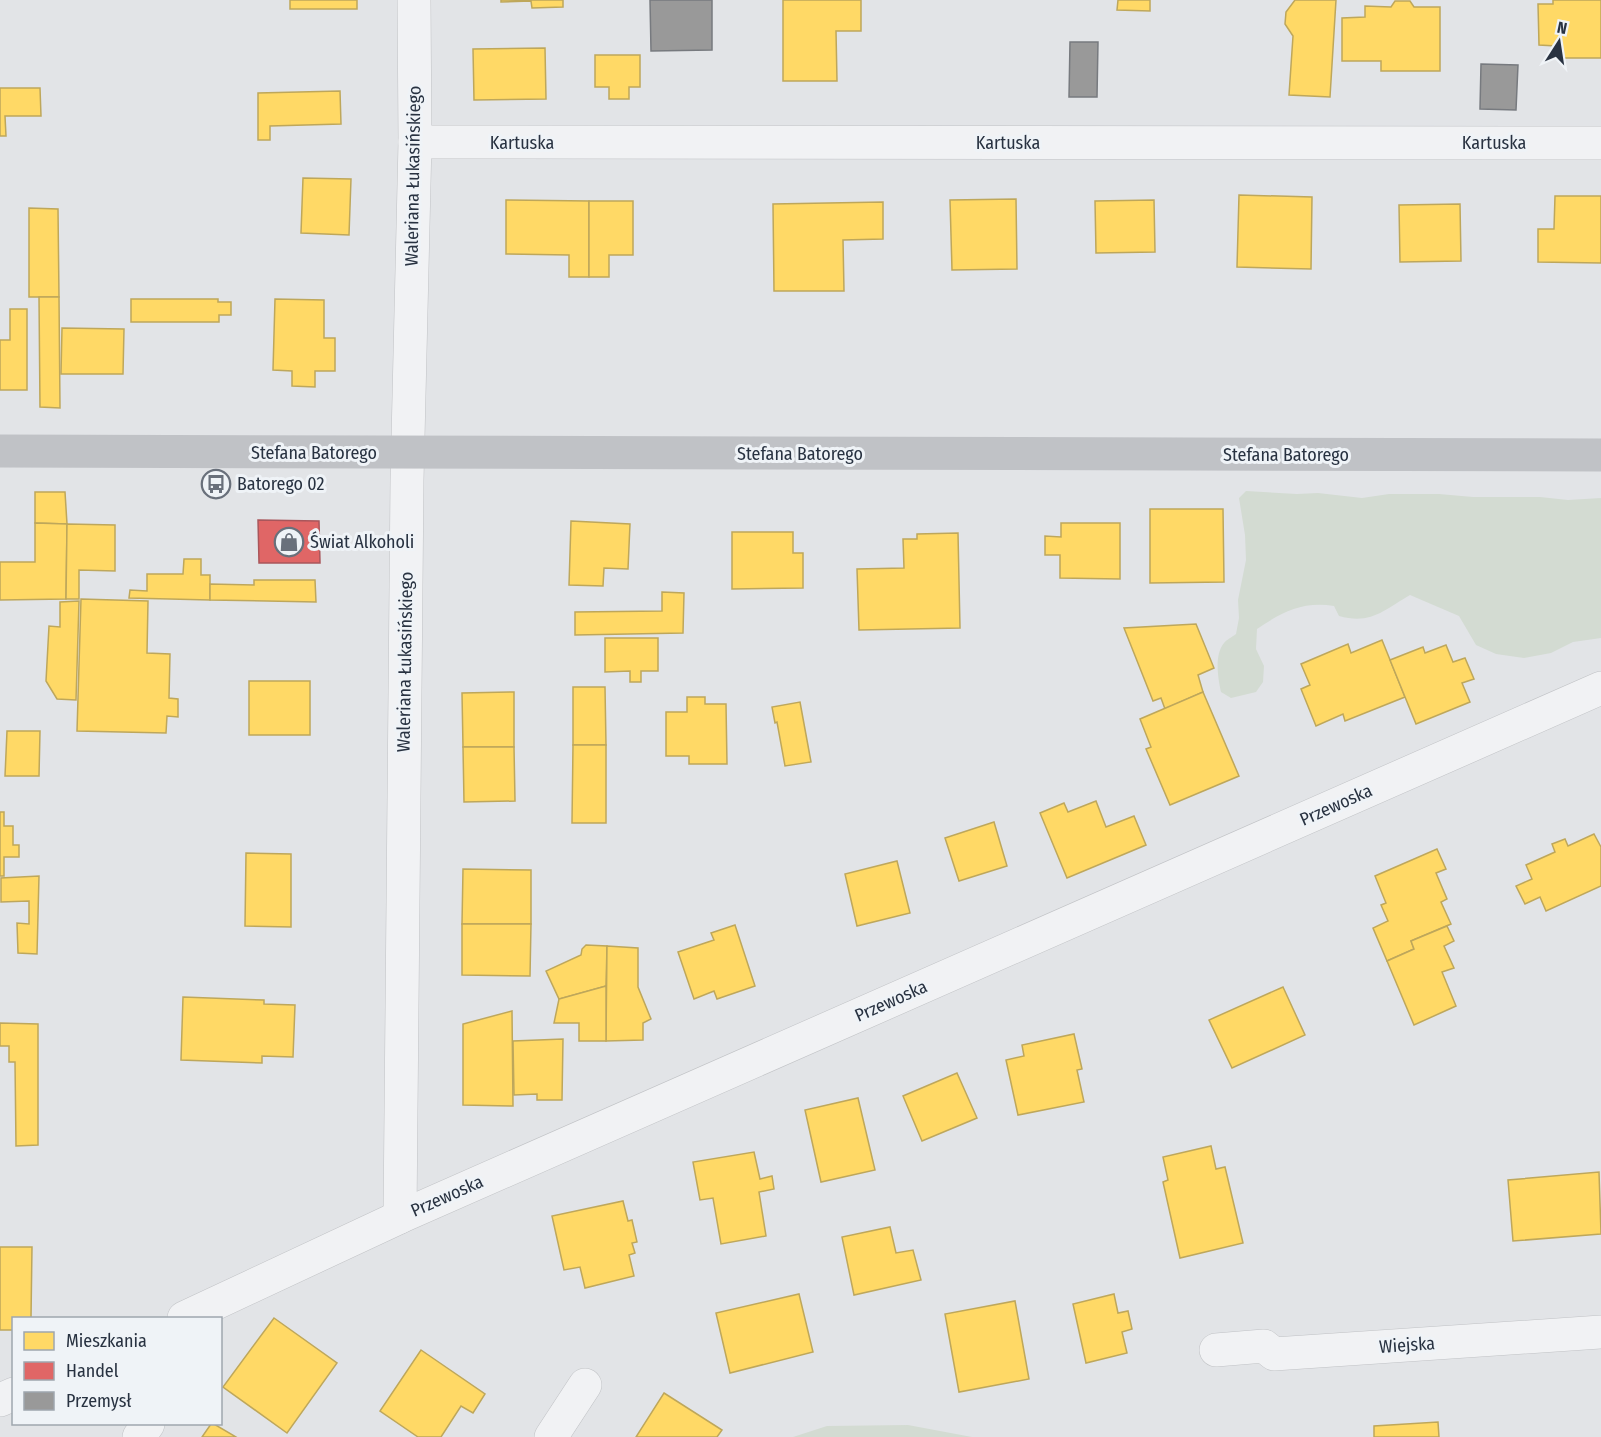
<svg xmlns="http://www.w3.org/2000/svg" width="1601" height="1437" font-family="'Fira Sans Condensed',sans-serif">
	<rect width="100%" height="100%" fill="#e2e4e7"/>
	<g fill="#d3dbd2">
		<path d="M1246 491 1297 494 1318 493 1362 498 1389 494H1439L1473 497H1540L1568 500 1601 498V638L1573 642 1551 653 1524 658 1496 654 1476 645 1459 616 1410 595C1384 610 1371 625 1339 616L1334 606C1303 601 1282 612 1257 629L1256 649 1264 666 1263 682 1256 692 1231 698 1221 692C1218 678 1214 655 1224 643 1226 640 1232 637 1236 634L1239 618 1238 600 1246 560 1245 535 1239 498Z"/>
		<path d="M908 1425 972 1437H793L827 1426Z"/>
	</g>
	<g fill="#ffd966" stroke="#bea75b" stroke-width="1.5">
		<rect x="290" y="0" width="67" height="9"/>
		<path d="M501 0H563V7L532 8 531 1 501 2Z"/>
		<path d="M783 0H861V31H836L837 81H783Z"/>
		<path d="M1118 0H1150V11L1117 10Z"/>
		<path d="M1295 0H1336L1330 97 1289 95 1293 36 1285 24 1286 12Z"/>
		<path d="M1553 0H1601V58H1556V46L1539 45 1538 4H1553Z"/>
		<path d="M1395 1H1410L1414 7H1440V71H1381V61H1342V18L1365 17V6L1391 7Z"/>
		<path d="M545 48 546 99 474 100 473 49Z"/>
		<path d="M595 55H640V87H629V99H609V87H595Z"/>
		<path d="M0 88H40L41 116H5L6 136H0Z"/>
		<path d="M340 91 341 124 270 126V140H258V93Z"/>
		<path d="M303 178 351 179 349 235 301 233Z"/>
		<path d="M1239 195 1312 197 1311 269 1237 267Z"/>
		<path d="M1555 196H1601V263L1538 262V229H1554Z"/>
		<path d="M1016 199 1017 269 952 270 950 200Z"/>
		<path d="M506 200 589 201V277H569V255L506 254Z"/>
		<path d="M1154 200 1155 252 1096 253 1095 201Z"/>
		<path d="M589 201H633V255H609V277H589Z"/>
		<path d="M883 202V239L843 240 844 291H774L773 204Z"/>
		<path d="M1460 204 1461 261 1400 262 1399 205Z"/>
		<path d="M29 208 58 209 59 297H29Z"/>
		<path d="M39 297H59L60 408 40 407Z"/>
		<path d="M131 299H218V302H231V315H219V322H131Z"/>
		<path d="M275 299 324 300V338H335V371H315V387L292 386V371L273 370Z"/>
		<path d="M10 309H27V390H0V340H10Z"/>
		<path d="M62 328 124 329 123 374H61Z"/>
		<path d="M35 492H65L67 524 35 523Z"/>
		<path d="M1150 509H1223L1224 582 1150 583Z"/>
		<path d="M571 521 630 524 628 569 604 568 603 586 569 585Z"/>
		<path d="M35 523 67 524 66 599 0 600V562H35Z"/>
		<path d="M1061 523H1120V579L1060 578V555H1045V536L1061 537Z"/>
		<path d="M67 524 115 525V571L79 570V599H66Z"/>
		<path d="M732 532H793V553H803V588L732 589Z"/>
		<path d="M958 533 960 628 859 630 857 569 904 568 903 539H917V534Z"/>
		<path d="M184 559H201V575H210V600L129 598 130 590 147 591V574H183Z"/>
		<path d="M254 580H315L316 602 210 600V584L254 585Z"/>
		<path d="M662 592 684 593 683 633 575 635V612L662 611Z"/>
		<path d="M81 599 148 601 147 653 170 654 169 698 178 699V717L167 716 166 733 77 731Z"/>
		<path d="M79 601 76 700 57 699 46 681 49 626 60 627V602Z"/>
		<path d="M1196 624 1214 668 1198 675 1203 692 1165 709 1161 698 1153 701 1124 628Z"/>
		<path d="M605 638H658V671H641V682H630V671L605 672Z"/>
		<path d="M1382 640 1405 697 1345 721 1343 714 1316 726 1301 689 1310 685 1301 664 1348 644 1351 653Z"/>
		<path d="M1446 645 1453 662 1465 658 1474 679 1462 683 1470 702 1416 724 1390 660 1423 647 1425 653Z"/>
		<rect x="249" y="681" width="61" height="54"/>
		<path d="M573 687H605L606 745H573Z"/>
		<path d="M514 692V747H463L462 693Z"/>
		<path d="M1203 692 1239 776 1170 805 1146 749 1151 747 1140 719Z"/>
		<path d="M687 697H705V704H726L727 764H689V756H666V712H687Z"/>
		<path d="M800 702 811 762 785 766 777 722 775 723 772 707Z"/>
		<path d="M7 731H40L39 776H5Z"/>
		<path d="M573 745H606V823H572Z"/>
		<path d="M463 747H514L515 801 464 802Z"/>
		<path d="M1096 801 1106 827 1134 816 1146 845 1067 878 1040 813 1064 803 1068 812Z"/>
		<path d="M0 812H4V826H13V845H19V857H4V876H0Z"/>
		<path d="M994 822 1007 866 959 881 945 838Z"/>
		<path d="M1594 834 1601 847V886L1546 911 1540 897 1525 904 1516 886 1532 879 1526 865 1555 852 1552 844 1565 839 1568 846Z"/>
		<path d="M1437 849 1446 869 1436 873 1447 899 1441 902 1451 924 1411 941 1414 949 1387 961 1373 928 1388 921 1381 905 1386 903 1375 876Z"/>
		<path d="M246 853 291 854V927L245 926Z"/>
		<path d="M897 861 910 913 857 926 845 874Z"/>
		<path d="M463 869 531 870V924H462Z"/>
		<path d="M39 876 37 954 18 953 17 923 29 924V901L1 902V878Z"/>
		<path d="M462 924H531L530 976 462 975Z"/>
		<path d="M735 925 755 986 717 999 714 991 694 999 678 952 714 940 711 933Z"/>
		<path d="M1447 926 1454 941 1444 946 1454 968 1442 972 1456 1006 1414 1025 1387 961 1414 949 1411 941Z"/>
		<path d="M586 945 607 946 606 986 559 999 546 971 581 955 582 949Z"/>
		<path d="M607 946 638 948V987L651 1019 643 1023V1040L606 1041Z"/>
		<path d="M606 986V1041H579V1023H554L559 999Z"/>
		<path d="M1283 987 1305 1035 1232 1068 1209 1020Z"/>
		<path d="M183 997 264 1000V1004L295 1005 293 1057 262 1056V1063L181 1060Z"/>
		<path d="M512 1011 513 1106 463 1105V1024Z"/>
		<path d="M0 1023 38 1024V1145L16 1146 15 1062H9V1046H0Z"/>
		<path d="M1074 1034 1082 1069 1077 1070 1084 1102 1018 1115 1006 1060 1024 1056 1022 1045Z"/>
		<path d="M563 1039 562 1100H537V1094L514 1095 513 1041Z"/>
		<path d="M957 1073 977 1118 922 1141 903 1096Z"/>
		<path d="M858 1098 875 1170 821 1182 805 1110Z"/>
		<path d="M1211 1146 1216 1169 1225 1167 1243 1243 1180 1258 1163 1182 1168 1180 1163 1157Z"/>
		<path d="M754 1152 760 1179 772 1176 774 1189 759 1192 766 1236 721 1244 713 1198 700 1200 693 1162Z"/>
		<path d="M1599 1172 1601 1234 1513 1241 1508 1180Z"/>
		<path d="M623 1201 628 1221 632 1220 637 1242 632 1243 635 1253 629 1255 634 1276 585 1288 580 1267 564 1270 552 1216Z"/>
		<path d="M890 1227 896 1253 913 1250 921 1280 854 1295 842 1237Z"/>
		<path d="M0 1247H32L31 1318H14V1330H0Z"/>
		<path d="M799 1294 813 1352 730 1373 716 1313Z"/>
		<path d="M1114 1294 1118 1313 1128 1311 1132 1329 1122 1332 1127 1353 1086 1363 1073 1304Z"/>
		<path d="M1015 1301 1029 1379 959 1392 945 1314Z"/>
		<path d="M274 1318 337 1363 287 1433 223 1387Z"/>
		<path d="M421 1350 485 1394 473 1413 461 1406 441 1437H418L380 1411Z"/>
		<path d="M664 1393 722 1430 717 1437H636Z"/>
		<path d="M1438 1422 1439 1437H1374V1426Z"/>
		<path d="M211 1424H214L236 1437H202Z"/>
	</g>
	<path fill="#e06666" stroke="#a9565b" stroke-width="1.5" d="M258 520 319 521 320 563H259Z"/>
	<g fill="#999" stroke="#777a7f" stroke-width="1.5">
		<path d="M650 0H712V50L651 51Z"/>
		<path d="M1070 42H1098L1097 97H1069Z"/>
		<path d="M1481 64 1518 65 1516 110 1480 109Z"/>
	</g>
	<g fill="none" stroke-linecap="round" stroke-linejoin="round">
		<g stroke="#c0c2c5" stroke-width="34">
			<g id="street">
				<path d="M415 142 1601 143"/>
				<path d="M400 1217 407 481 415 142 414 0"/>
				<path d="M184 1318 400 1217 1601 688"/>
				<path d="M1216 1350 1264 1346 1274 1354 1601 1332"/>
				<path d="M0 1400 14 1394"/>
				<path d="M139 1437 148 1424"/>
				<path d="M551 1437 585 1385"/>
			</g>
		</g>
		<use href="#street" stroke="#f1f2f4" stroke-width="33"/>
		<path stroke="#c0c2c6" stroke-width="33" d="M0 451 1601 455"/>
	</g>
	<defs>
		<g id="bus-ring" transform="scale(1.5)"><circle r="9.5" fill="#eff3f7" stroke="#69707b" stroke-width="1.5"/><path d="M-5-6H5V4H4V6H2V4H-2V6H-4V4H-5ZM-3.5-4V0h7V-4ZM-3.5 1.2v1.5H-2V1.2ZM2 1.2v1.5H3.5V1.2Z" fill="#69707b"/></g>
		<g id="shop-ring" transform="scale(1.5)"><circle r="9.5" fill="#eff3f7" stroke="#69707b" stroke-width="1.5"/><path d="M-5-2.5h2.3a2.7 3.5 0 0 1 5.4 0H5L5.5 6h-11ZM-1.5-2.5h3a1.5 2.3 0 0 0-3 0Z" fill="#69707b"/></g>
	</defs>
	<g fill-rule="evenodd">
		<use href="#bus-ring" x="216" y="484"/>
		<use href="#shop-ring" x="289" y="542"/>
	</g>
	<g text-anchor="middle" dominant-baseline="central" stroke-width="6" stroke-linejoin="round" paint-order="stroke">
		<g font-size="18" fill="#283241" stroke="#eff3f7">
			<text x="522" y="143">Kartuska</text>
			<text x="1008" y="143">Kartuska</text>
			<text x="1494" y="143">Kartuska</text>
			<text transform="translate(413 176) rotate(-89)">Waleriana Łukasińskiego</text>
			<text x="314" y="453">Stefana Batorego</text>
			<text x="800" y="454">Stefana Batorego</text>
			<text x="1286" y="455">Stefana Batorego</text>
			<text transform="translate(405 662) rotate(-89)">Waleriana Łukasińskiego</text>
			<text transform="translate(1336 805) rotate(-24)">Przewoska</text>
			<text transform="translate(891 1001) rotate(-24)">Przewoska</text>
			<text transform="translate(447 1196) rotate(-24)">Przewoska</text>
			<text transform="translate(1407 1345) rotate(-4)">Wiejska</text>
		</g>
		<g font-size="18" fill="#283241" stroke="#eff3f7" text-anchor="start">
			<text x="237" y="484">Batorego 02</text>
			<text x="310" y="542">Świat Alkoholi</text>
		</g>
	</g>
	<rect x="12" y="1317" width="210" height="108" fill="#eff3f7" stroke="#9fa6ae" stroke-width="1.5"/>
	<rect x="24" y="1332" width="30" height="18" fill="#ffd966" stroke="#9fa6ae" stroke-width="1.5"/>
	<text x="66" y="1347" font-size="18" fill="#283241">Mieszkania</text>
	<rect x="24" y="1362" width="30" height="18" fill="#e06666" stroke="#9fa6ae" stroke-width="1.5"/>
	<text x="66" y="1377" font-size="18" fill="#283241">Handel</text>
	<rect x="24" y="1392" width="30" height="18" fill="#999999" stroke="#9fa6ae" stroke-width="1.5"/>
	<text x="66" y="1407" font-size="18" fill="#283241">Przemysł</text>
	<g transform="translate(1559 42) rotate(12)" stroke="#eff3f7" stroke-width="4.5" paint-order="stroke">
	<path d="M0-4.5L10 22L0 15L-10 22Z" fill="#283241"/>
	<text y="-9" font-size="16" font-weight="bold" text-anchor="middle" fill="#283241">N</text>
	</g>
</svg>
